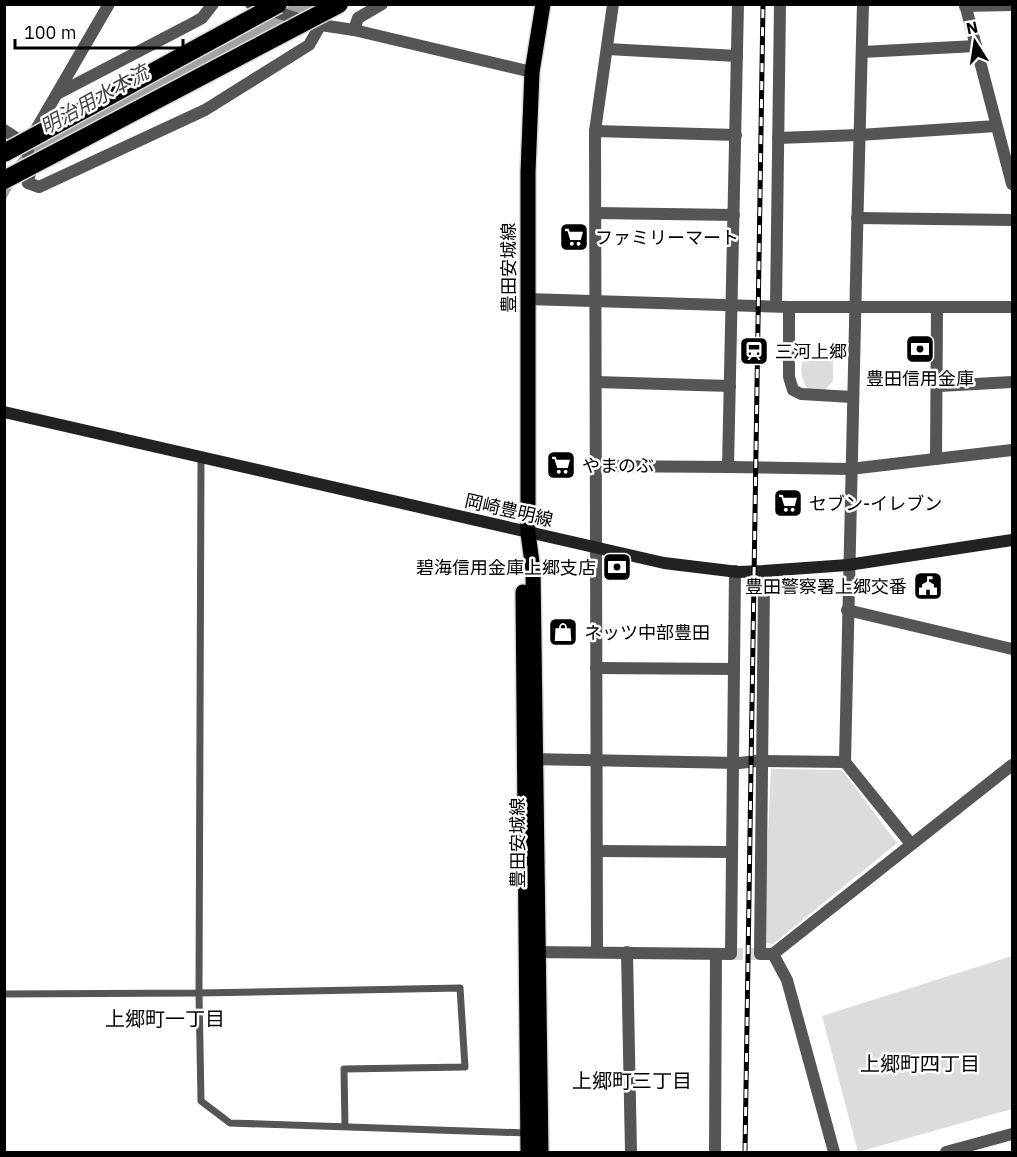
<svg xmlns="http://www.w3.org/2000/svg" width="1017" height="1157" font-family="'IBM Plex Sans','Noto Sans JP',sans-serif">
	<rect width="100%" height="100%" fill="#fff"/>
	<g fill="#dcdcdc">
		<path d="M806 355H829L833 361V381L824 391 808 390C801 379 798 365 806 355Z"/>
		<path d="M771 769 842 770 897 843 773 944 763 942Z"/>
		<path d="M1012 956V1109L858 1152 822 1016Z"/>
	</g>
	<path fill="#a3a3a3" d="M291 5H322L15 182 5 201V175L25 151 51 134Z"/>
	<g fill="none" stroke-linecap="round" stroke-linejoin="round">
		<path stroke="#d9d9d9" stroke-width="12" stroke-dasharray="12 6" stroke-linecap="butt" d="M731 954H760"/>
		<g stroke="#dbdbdb" stroke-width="18">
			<g id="primary">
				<path d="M523 592 528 1152"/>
				<path d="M541 1152 533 570 528 533V172L532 72 543 4"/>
			</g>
		</g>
		<g stroke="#555" stroke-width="7">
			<path d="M4 994 199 993 201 457"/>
			<path d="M345 1127 344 1069 465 1067 460 988 199 993 201 1101 230 1123 527 1133"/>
		</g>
		<g stroke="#555" stroke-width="12">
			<path d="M109 4 27 145 30 173 28 183 39 187 205 110 309 45 321 24"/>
			<path d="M251 4 314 24 354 30 532 72"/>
			<path d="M965 4 1012 184"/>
			<path d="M965 6 1012 5"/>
			<path d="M354 30 358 18 382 4"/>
			<path d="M862 41 863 4"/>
			<path d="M607 49 737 56"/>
			<path d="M862 52 976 46"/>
			<path d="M57 94 193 23 202 18 213 4"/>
			<path d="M4 130 27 145"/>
			<path d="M595 131 736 135"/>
			<path d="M778 138 859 135 996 126"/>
			<path d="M596 213 734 215"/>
			<path d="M857 218 1012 220"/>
			<path d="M857 236 845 762 911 844"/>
			<path d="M776 305 780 4"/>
			<path d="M789 307V377L793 390 801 394 852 397"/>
			<path d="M596 382 730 386"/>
			<path d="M939 386 1012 382"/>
			<path d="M936 459 937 307"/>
			<path d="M595 466 728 467 738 4"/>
			<path d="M728 467 850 469 1012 450"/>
			<path d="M767 571 764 586 760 954H773L1012 765"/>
			<path d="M847 610 1012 649"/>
			<path d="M596 668 734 669"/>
			<path d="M529 759 739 763 757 761 845 762"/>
			<path d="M597 851 732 852"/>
			<path d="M530 952 731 954 735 571"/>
			<path d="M597 952 595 131 613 4"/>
			<path d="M627 952 631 1152"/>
			<path d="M773 954 787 980 834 1152"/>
			<path d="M715 1152 716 954"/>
			<path d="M946 1152 1012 1134"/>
		</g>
		<g stroke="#555" stroke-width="12">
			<path d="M857 236 862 41"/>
			<path d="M527 299 789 307H1012"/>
		</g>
		<path stroke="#222" stroke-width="12" d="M4 412 664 563 738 572 763 571 848 565 1012 540"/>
		<use href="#primary" stroke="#000" stroke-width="15"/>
		<g stroke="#000" stroke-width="5">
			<path id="rail" d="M745 1152 763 4"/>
		</g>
		<use href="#rail" stroke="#fff" stroke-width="3" stroke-dasharray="9" stroke-linecap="butt"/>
		<g stroke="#dbdbdb" stroke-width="21" stroke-linecap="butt">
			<g id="motorway-bridge">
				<path d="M4 153 278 4"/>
				<path d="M4 180 339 4"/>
			</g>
		</g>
		<use href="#motorway-bridge" stroke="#000" stroke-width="18"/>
	</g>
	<defs>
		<g id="supermarket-square" transform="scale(1.5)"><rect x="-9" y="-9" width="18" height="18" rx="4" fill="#000" stroke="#fff"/><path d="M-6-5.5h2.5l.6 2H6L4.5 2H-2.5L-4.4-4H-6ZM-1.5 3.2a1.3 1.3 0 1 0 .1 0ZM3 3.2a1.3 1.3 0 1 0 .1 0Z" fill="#fff"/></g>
		<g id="bank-square" transform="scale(1.5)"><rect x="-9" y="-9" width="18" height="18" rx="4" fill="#000" stroke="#fff"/><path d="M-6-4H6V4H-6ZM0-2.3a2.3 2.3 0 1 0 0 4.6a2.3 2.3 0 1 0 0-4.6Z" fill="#fff"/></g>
		<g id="station-square" transform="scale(1.5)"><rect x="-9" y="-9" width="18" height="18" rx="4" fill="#000" stroke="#fff"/><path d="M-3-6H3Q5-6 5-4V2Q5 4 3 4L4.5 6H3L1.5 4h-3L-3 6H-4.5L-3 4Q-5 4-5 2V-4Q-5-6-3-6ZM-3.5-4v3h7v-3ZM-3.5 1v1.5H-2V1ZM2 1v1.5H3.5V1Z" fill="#fff"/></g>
		<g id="civic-square" transform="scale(1.5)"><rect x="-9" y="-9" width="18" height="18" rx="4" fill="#000" stroke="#fff"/><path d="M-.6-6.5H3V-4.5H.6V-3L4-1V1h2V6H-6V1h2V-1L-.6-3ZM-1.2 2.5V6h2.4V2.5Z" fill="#fff"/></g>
		<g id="shop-square" transform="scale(1.5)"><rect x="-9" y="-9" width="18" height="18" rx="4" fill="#000" stroke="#fff"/><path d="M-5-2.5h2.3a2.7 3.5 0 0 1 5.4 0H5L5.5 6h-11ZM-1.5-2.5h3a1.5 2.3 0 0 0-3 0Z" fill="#fff"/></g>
	</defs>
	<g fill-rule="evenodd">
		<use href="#supermarket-square" x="574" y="237"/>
		<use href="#bank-square" x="920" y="349"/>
		<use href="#station-square" x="754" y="351"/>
		<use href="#supermarket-square" x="561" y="465"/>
		<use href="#supermarket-square" x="788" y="503"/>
		<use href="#bank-square" x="617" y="567"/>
		<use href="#civic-square" x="928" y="586"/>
		<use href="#shop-square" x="563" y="632"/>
	</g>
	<g text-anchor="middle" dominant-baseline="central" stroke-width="5" stroke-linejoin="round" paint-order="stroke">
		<g font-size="18" fill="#000" stroke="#fff" text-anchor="start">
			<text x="595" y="237">ファミリーマート</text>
			<text x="775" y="351">三河上郷</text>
			<text x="920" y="378" text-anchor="middle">豊田信用金庫</text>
			<text x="582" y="465">やまのぶ</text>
			<text x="809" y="503">セブン-イレブン</text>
			<text x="596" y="567" text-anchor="end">碧海信用金庫上郷支店</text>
			<text x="907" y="586" text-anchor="end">豊田警察署上郷交番</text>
			<text x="584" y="632">ネッツ中部豊田</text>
		</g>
		<g font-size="18" fill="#000" stroke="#fff">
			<text transform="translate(508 268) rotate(-90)">豊田安城線</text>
			<text transform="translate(509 510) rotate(13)">岡崎豊明線</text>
			<text transform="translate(517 843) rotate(-90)">豊田安城線</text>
		</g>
		<g font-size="20" font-style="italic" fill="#444" stroke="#fff">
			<text transform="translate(94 99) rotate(-29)">明治用水本流</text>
		</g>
		<g font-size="20" fill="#000" stroke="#fff">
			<text x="165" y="1018">上郷町一丁目</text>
			<text x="920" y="1063">上郷町四丁目</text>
			<text x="632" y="1080">上郷町三丁目</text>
		</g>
	</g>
	<rect width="1017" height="1157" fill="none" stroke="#000000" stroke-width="12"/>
	<g transform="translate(975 42) rotate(348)" stroke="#ffffff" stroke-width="4.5" paint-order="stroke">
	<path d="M0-4.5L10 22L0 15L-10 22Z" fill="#000000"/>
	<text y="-9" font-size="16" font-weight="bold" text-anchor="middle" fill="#000000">N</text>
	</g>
	<path d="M15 39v9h168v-9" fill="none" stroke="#000000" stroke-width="3"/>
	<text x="24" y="39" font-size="18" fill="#000000" stroke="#ffffff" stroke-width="4.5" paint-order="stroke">100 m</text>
</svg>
